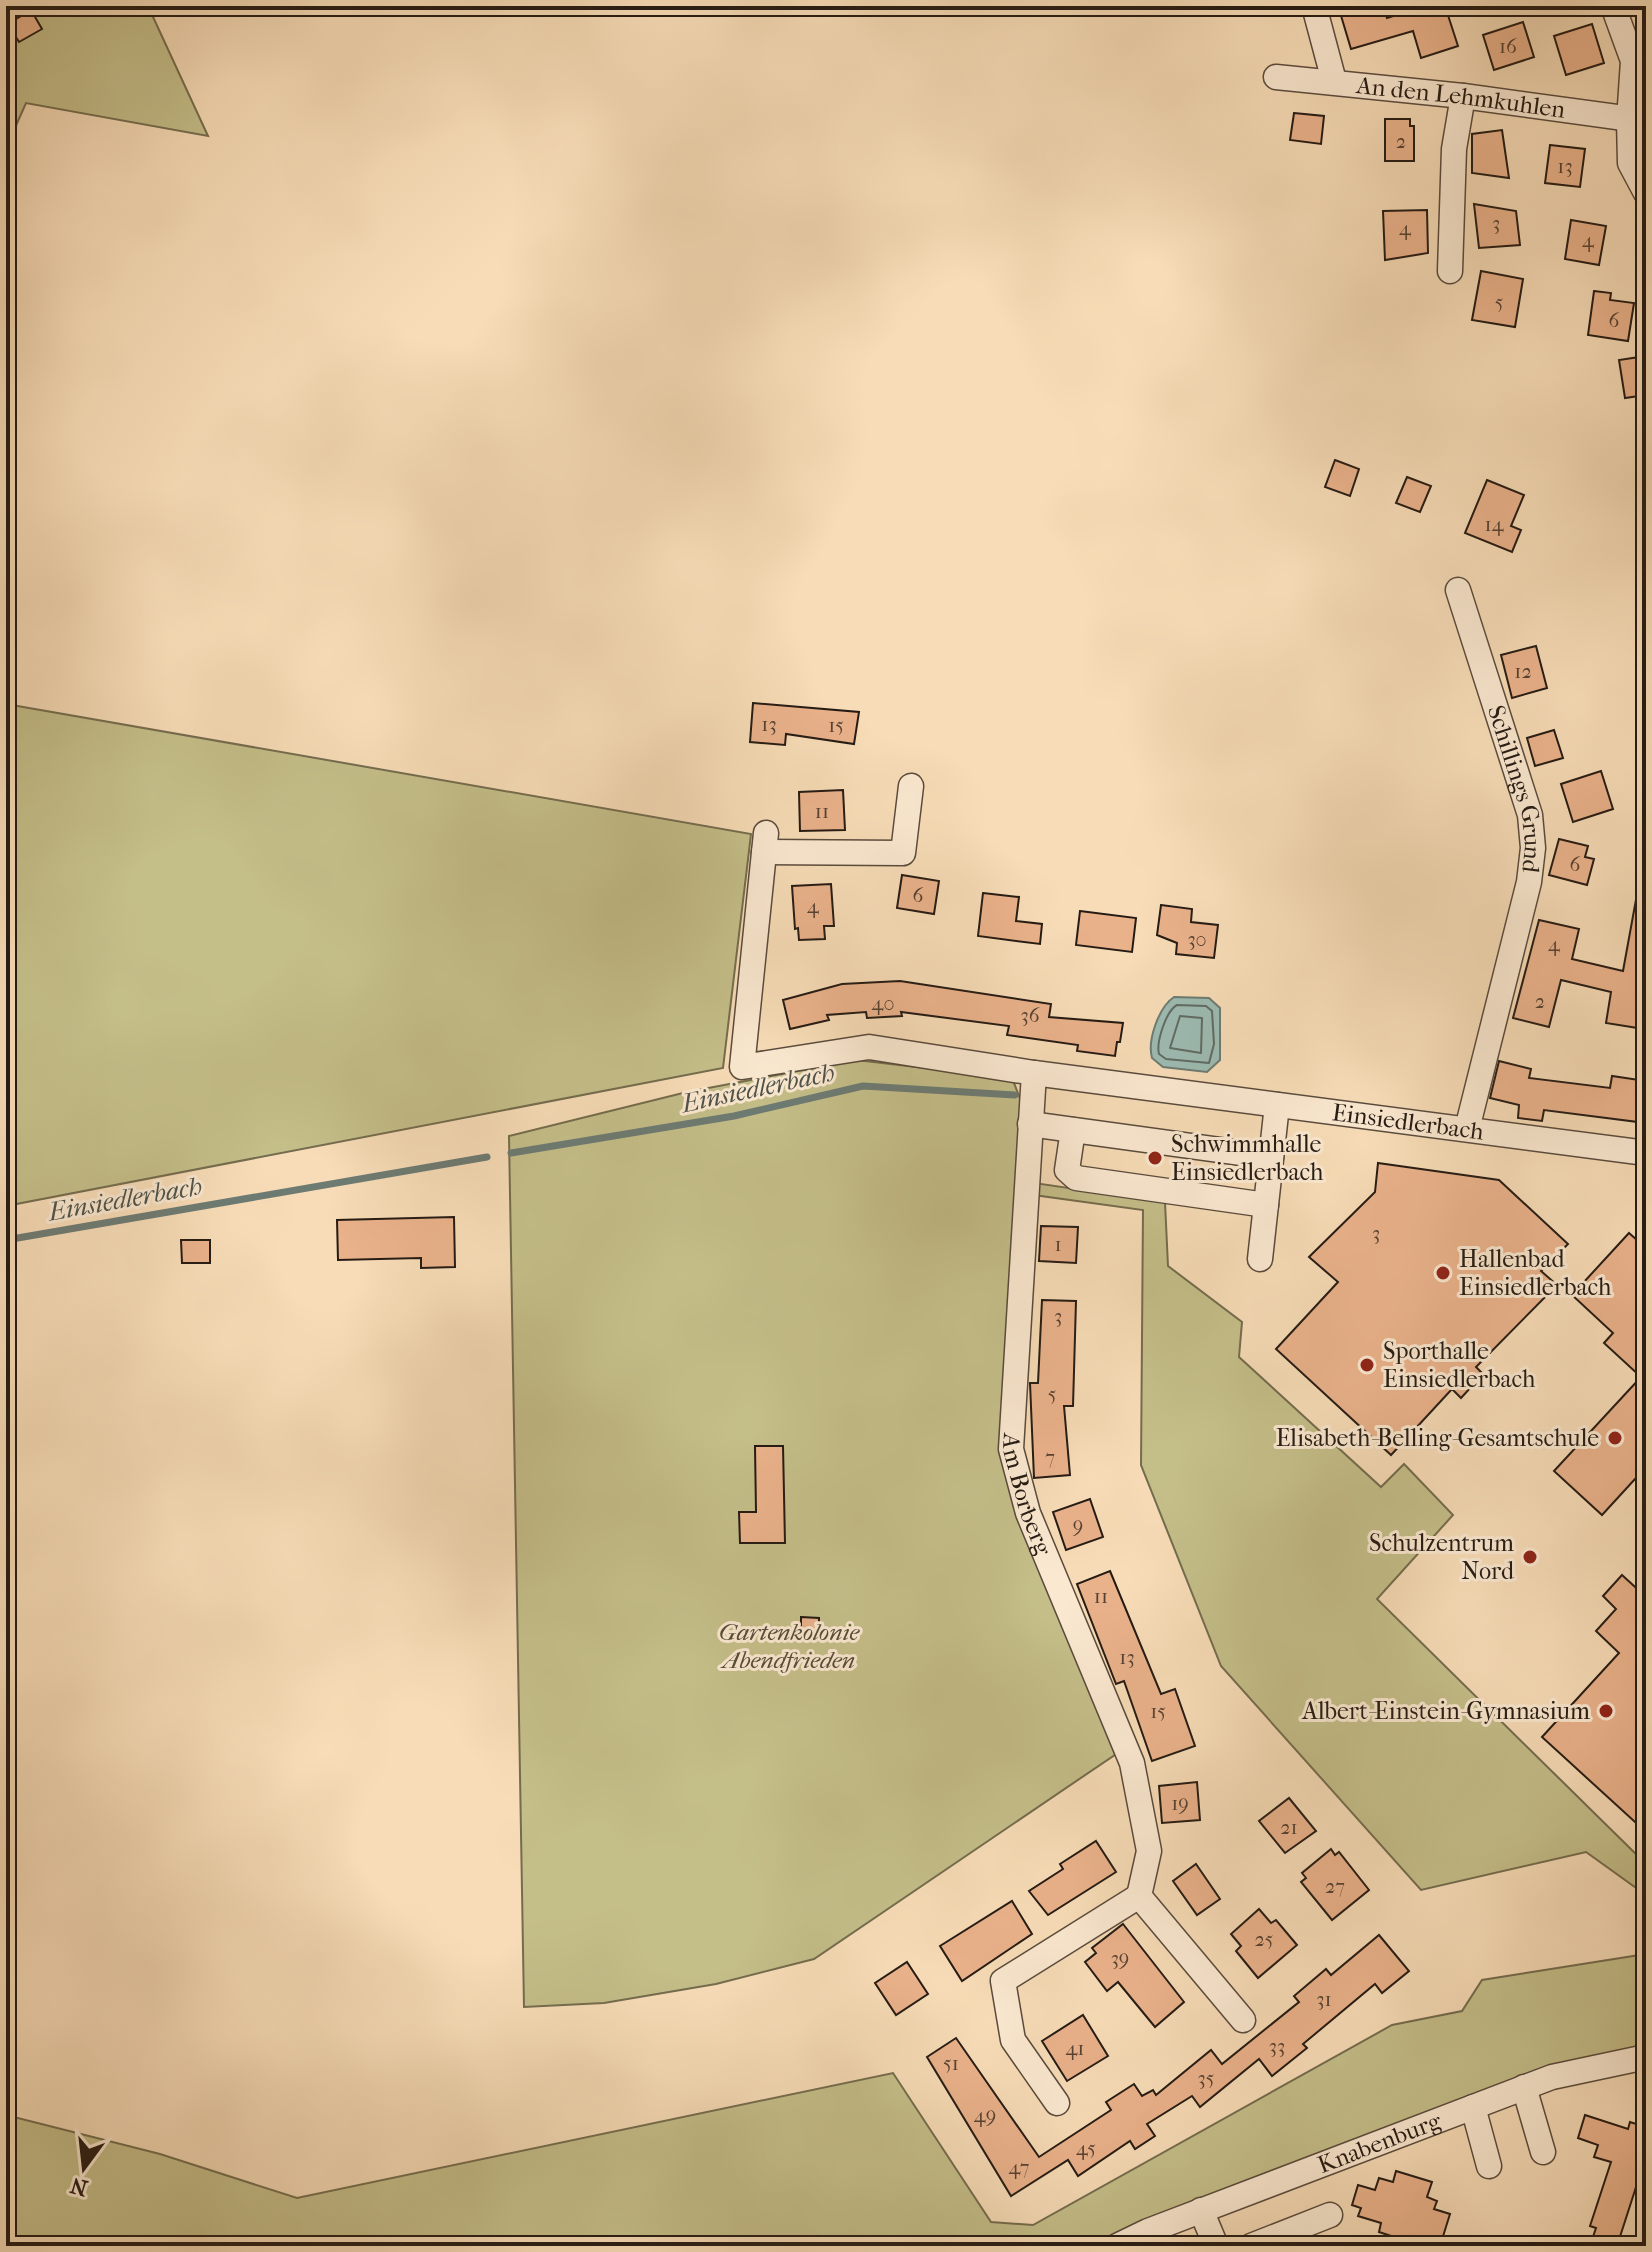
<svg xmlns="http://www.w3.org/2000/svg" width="1652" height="2252" font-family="'IM FELL French Canon',serif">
	<rect width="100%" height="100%" fill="#f7dcb7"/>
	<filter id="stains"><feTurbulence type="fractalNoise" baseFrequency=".0025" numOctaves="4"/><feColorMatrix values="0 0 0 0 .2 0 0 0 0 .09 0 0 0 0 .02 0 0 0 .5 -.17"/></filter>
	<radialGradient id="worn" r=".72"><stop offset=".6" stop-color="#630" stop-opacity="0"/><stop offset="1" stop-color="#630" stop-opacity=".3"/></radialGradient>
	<g fill="#c4be89" stroke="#746c4e" stroke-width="2">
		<path d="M6 6H148L208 136 26 103 6 148Z"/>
		<path d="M6 704 751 834 723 1068 6 1206Z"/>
		<path d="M856 1060 1012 1078 1030 1124 1027 1182 1165 1202 1168 1266 1242 1322 1239 1357 1381 1487 1404 1464 1453 1515 1377 1599 1646 1864V1895L1586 1852 1421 1890 1221 1666 1141 1465 1143 1210 1026 1194 1011 1449 1125 1748 814 1959 716 1984 604 2003 524 2007 509 1136 687 1092Z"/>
		<path d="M1646 1954V2057L1552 2077 1117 2246H6V2115L160 2154 297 2198 893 2073 991 2222 1033 2225 1392 2025 1462 2011 1482 1980Z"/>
	</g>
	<path fill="#9dbbb2" stroke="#6d7b73" stroke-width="2" d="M1174 997 1209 998 1220 1008V1060L1207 1072 1163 1067 1152 1058C1147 1040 1159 1007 1174 997Z"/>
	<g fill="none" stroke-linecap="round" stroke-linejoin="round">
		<g stroke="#616b63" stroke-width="2">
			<path d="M1177 1005 1206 1006 1212 1011 1214 1044 1209 1063 1166 1059 1159 1054C1156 1042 1166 1011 1177 1005Z"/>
			<path d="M1180 1016 1202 1018 1201 1053 1170 1048Z"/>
		</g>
		<g stroke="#6d7b73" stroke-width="7">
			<path d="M511 1153 734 1116 863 1086 1015 1095"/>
			<path d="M6 1240 487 1157"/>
		</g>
	</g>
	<g fill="#eab28b" stroke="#251b14" stroke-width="2">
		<path d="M1350 6H1383L1387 18 1425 6H1445L1458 46 1421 58 1413 31 1351 49 1339 9Z"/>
		<path d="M31 10 42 29 19 42 8 24Z"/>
		<path d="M1523 22 1534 57 1494 70 1483 35Z"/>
		<path d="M1592 24 1604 63 1566 75 1554 36Z"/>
		<path d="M1294 113 1324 116 1321 144 1290 140Z"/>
		<path d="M1385 119H1410V126H1414V161H1385Z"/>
		<path d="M1502 130 1509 178 1472 173V134Z"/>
		<path d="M1550 145 1585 149 1580 187 1545 183Z"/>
		<path d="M1474 204 1516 211 1520 245 1479 248Z"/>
		<path d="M1427 210 1428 253 1385 260 1383 211Z"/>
		<path d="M1571 220 1606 226 1599 265 1565 259Z"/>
		<path d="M1481 271 1523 279 1515 327 1472 320Z"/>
		<path d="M1594 291 1611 293 1610 300 1634 303 1628 341 1588 335Z"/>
		<path d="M1646 356V395L1625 398 1619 360Z"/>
		<path d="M1335 460 1359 469 1350 496 1325 487Z"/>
		<path d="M1407 477 1431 486 1420 512 1396 503Z"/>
		<path d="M1487 480 1524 495 1511 526 1521 530 1512 552 1465 533Z"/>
		<path d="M1536 646 1547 688 1512 698 1501 655Z"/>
		<path d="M753 703 859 712 854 744 786 734 785 745 750 742Z"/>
		<path d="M1554 730 1563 758 1535 766 1527 738Z"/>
		<path d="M1601 771 1613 809 1573 822 1561 784Z"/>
		<path d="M843 790 845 830 800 831 799 792Z"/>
		<path d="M1559 839 1588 846 1585 857 1594 859 1587 885 1549 875Z"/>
		<path d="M902 875 939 881 934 914 897 908Z"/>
		<path d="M831 884 834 926H824L825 939 799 940 798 928 795 929 792 886Z"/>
		<path d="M983 893 1019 897 1016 921 1042 924 1040 944 978 936Z"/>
		<path d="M1637 894 1646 895 1644 1029 1606 1023 1611 992 1561 980 1549 1027 1513 1018 1539 920 1579 929 1572 959 1623 971Z"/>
		<path d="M1161 905 1192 909 1191 922 1218 925 1214 958 1176 954 1177 943 1157 935Z"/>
		<path d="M1080 911 1136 918 1132 952 1076 945Z"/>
		<path d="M900 981 1051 1004 1049 1017 1123 1023 1120 1042H1117L1115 1056 1077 1051 1078 1045 1007 1035 1009 1026 901 1012 902 1016 867 1018 866 1012 827 1015 829 1020 790 1029 783 1000 842 984Z"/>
		<path d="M1499 1061 1531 1069 1529 1078 1610 1088 1612 1076 1646 1081V1123L1544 1110 1542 1121 1518 1118 1519 1105 1490 1098Z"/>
		<path d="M1378 1163 1499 1180 1568 1244 1541 1271 1557 1285 1476 1367 1483 1374 1461 1398 1452 1389 1391 1455 1276 1349 1338 1282 1309 1257 1375 1192Z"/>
		<path d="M454 1217 455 1267 421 1268V1258L338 1260 337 1220Z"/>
		<path d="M1041 1226 1078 1227 1076 1263 1039 1261Z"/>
		<path d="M1629 1233 1646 1248V1467L1602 1515 1554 1471 1641 1377 1604 1343 1613 1333 1572 1295Z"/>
		<path d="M181 1240H210V1263H182Z"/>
		<path d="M1042 1300 1076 1301 1073 1406H1064L1070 1475 1034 1478 1030 1383H1038Z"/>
		<path d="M755 1446H783L785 1543H740L739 1512H756Z"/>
		<path d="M1090 1499 1103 1537 1066 1550 1053 1512Z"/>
		<path d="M1110 1571 1161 1694 1175 1689 1195 1746 1152 1761 1124 1681 1116 1684 1077 1584Z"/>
		<path d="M1622 1575 1646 1597V1832L1542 1737 1619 1653 1596 1631 1616 1609 1603 1596Z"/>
		<path d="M801 1617 819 1618V1638L801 1637Z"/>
		<path d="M1197 1782 1200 1820 1162 1823 1159 1786Z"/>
		<path d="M1289 1798 1316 1831 1285 1853 1259 1821Z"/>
		<path d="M1096 1841 1116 1872 1048 1915 1029 1891 1063 1869 1060 1864Z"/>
		<path d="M1331 1849 1335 1855 1339 1852 1369 1890 1332 1920 1301 1882 1306 1878 1302 1873Z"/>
		<path d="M1196 1864 1220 1899 1197 1915 1173 1881Z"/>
		<path d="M1012 1901 1032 1934 962 1981 940 1946Z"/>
		<path d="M1259 1909 1271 1923 1276 1920 1297 1945 1258 1978 1236 1951 1241 1946 1231 1934Z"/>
		<path d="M1123 1924 1184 2002 1155 2027 1118 1982 1107 1991 1085 1962 1096 1953 1092 1948Z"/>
		<path d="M1379 1935 1409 1971 1382 1993 1375 1984 1303 2044 1307 2048 1272 2076 1259 2059 1200 2107 1192 2096 1147 2124 1155 2136 1135 2149 1130 2141 1078 2176 1068 2160 1011 2196 927 2057 956 2038 1039 2157 1111 2110 1106 2102 1134 2084 1142 2096 1153 2090 1156 2095 1211 2050 1222 2064 1299 2002 1294 1996 1326 1969 1331 1975Z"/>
		<path d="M907 1962 928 1994 896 2015 875 1983Z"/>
		<path d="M1083 2015 1108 2056 1067 2081 1042 2041Z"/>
		<path d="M1585 2115 1628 2129 1630 2122 1646 2127V2156L1617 2246H1590L1596 2228 1590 2226 1611 2162 1594 2157 1598 2145 1578 2138Z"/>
		<path d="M1396 2171 1432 2182 1427 2197 1437 2201 1434 2209 1450 2214 1440 2246H1391L1394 2237 1379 2232 1381 2223 1358 2216 1361 2208 1352 2205 1358 2185 1375 2190 1379 2178 1393 2182Z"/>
	</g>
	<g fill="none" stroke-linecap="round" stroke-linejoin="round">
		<g stroke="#5a4b3d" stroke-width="27">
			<g id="minor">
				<path d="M1314 6 1334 81"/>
				<path d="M1613 6 1633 61 1629 120 1630 163 1646 193"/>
				<path id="s1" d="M1276 77 1463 96 1646 121"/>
				<path d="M1450 271 1454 149 1463 96"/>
				<path id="s2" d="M1458 590 1530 815 1533 848 1529 882 1467 1129"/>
				<path id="s3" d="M766 833 742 1067 869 1047 1034 1073 1646 1153"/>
				<path d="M764 852 903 853 911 786"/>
				<path id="s4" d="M1034 1073 1011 1449 1028 1513 1132 1763 1149 1851 1139 1896 1243 2020"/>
				<path d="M1030 1124 1271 1157"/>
				<path d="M1073 1130 1067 1170 1076 1178 1266 1205"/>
				<path d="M1260 1259 1277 1105"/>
				<path d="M1524 2087 1543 2152"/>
				<path d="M1057 2103 1013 2040 1003 1981 1139 1896"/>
				<path d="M1473 2107 1489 2166"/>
				<path d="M1201 2210 1216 2246"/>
				<path id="s5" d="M1117 2246 1148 2231 1552 2077 1646 2057"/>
				<path d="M1251 2246 1330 2215"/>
			</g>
		</g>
		<use href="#minor" stroke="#fae8d0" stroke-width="24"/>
	</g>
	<g fill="#8f2418" stroke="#fae8d0" stroke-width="3">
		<circle cx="1155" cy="1158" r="8"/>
		<circle cx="1443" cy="1273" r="8"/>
		<circle cx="1367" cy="1365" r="8"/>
		<circle cx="1615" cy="1438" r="8"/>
		<circle cx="1530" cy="1557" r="8"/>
		<circle cx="1606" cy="1711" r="8"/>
	</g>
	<g text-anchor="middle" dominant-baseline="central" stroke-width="6" stroke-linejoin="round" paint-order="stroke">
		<g font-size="20" fill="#564132">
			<text x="1508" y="46">16</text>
			<text x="1401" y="141">2</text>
			<text x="1565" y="166">13</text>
			<text x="1496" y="223">3</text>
			<text x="1405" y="228">4</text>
			<text x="1588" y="240">4</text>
			<text x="1499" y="302">5</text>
			<text x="1614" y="320">6</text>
			<text x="1494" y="524">14</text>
			<text x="1523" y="671">12</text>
			<text x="769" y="724">13</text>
			<text x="836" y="725">15</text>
			<text x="822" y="811">11</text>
			<text x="1575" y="864">6</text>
			<text x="918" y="895">6</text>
			<text x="813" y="906">4</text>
			<text x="1197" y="939">30</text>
			<text x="1554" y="944">4</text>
			<text x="1540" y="1001">2</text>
			<text x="883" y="1003">40</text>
			<text x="1030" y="1015">36</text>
			<text x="1376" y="1233">3</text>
			<text x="1058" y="1244">1</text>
			<text x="1058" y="1316">3</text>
			<text x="1052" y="1394">5</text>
			<text x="1050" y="1457">7</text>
			<text x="1078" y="1525">9</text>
			<text x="1101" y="1596">11</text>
			<text x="1127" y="1657">13</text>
			<text x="1158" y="1711">15</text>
			<text x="1180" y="1803">19</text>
			<text x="1289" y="1827">21</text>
			<text x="1335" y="1886">27</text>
			<text x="1264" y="1939">25</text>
			<text x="1120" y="1958">39</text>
			<text x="1324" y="1999">31</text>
			<text x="1277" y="2046">33</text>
			<text x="1075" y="2048">41</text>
			<text x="951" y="2063">51</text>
			<text x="1206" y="2078">35</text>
			<text x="985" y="2115">49</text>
			<text x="1086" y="2148">45</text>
			<text x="1019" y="2167">47</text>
		</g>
		<g font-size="24" fill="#251b14" stroke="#fae8d0">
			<text stroke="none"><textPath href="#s1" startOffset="186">An den Lehmkuhlen</textPath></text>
			<text stroke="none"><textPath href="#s2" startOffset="208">Schillings Grund</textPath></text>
			<text stroke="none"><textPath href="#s3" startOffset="908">Einsiedlerbach</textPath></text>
			<text stroke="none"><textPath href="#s4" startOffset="424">Am Borberg</textPath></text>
			<text stroke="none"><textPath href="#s5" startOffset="282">Knabenburg</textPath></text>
		</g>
		<g font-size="24" fill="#251b14" stroke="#fae8d0" text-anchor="start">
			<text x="1171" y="1144">Schwimmhalle<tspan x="1171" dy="28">Einsiedlerbach</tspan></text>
			<text x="1459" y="1259">Hallenbad<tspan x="1459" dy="28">Einsiedlerbach</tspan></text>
			<text x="1383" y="1351">Sporthalle<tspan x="1383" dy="28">Einsiedlerbach</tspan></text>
			<text x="1599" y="1438" text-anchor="end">Elisabeth-Belling-Gesamtschule</text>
			<text x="1514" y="1543" text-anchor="end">Schulzentrum<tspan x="1514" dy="28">Nord</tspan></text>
			<text x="1590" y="1711" text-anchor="end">Albert-Einstein-Gymnasium</text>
		</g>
		<g font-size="24" font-style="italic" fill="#554c37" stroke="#fae8d0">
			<text x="789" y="1632">Gartenkolonie<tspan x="789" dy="28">Abendfrieden</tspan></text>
		</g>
		<g font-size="26" font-style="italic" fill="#4f534b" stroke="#fae8d0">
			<text transform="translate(758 1088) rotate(-12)">Einsiedlerbach</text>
			<text transform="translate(125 1199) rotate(-10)">Einsiedlerbach</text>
		</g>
	</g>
	<rect width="1652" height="2252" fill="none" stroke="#f7dcb7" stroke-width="32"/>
	<rect x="8" y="8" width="1636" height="2236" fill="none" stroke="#251b14" stroke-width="4"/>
	<rect x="16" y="16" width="1620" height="2220" fill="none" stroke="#251b14" stroke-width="2"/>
	<g transform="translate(84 2168) rotate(195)" stroke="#fae8d0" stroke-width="6" paint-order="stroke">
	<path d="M0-6L14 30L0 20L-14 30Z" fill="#251b14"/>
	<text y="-12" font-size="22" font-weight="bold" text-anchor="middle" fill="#251b14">N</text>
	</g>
	<rect width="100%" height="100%" filter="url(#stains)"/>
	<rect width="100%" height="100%" fill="url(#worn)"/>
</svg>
